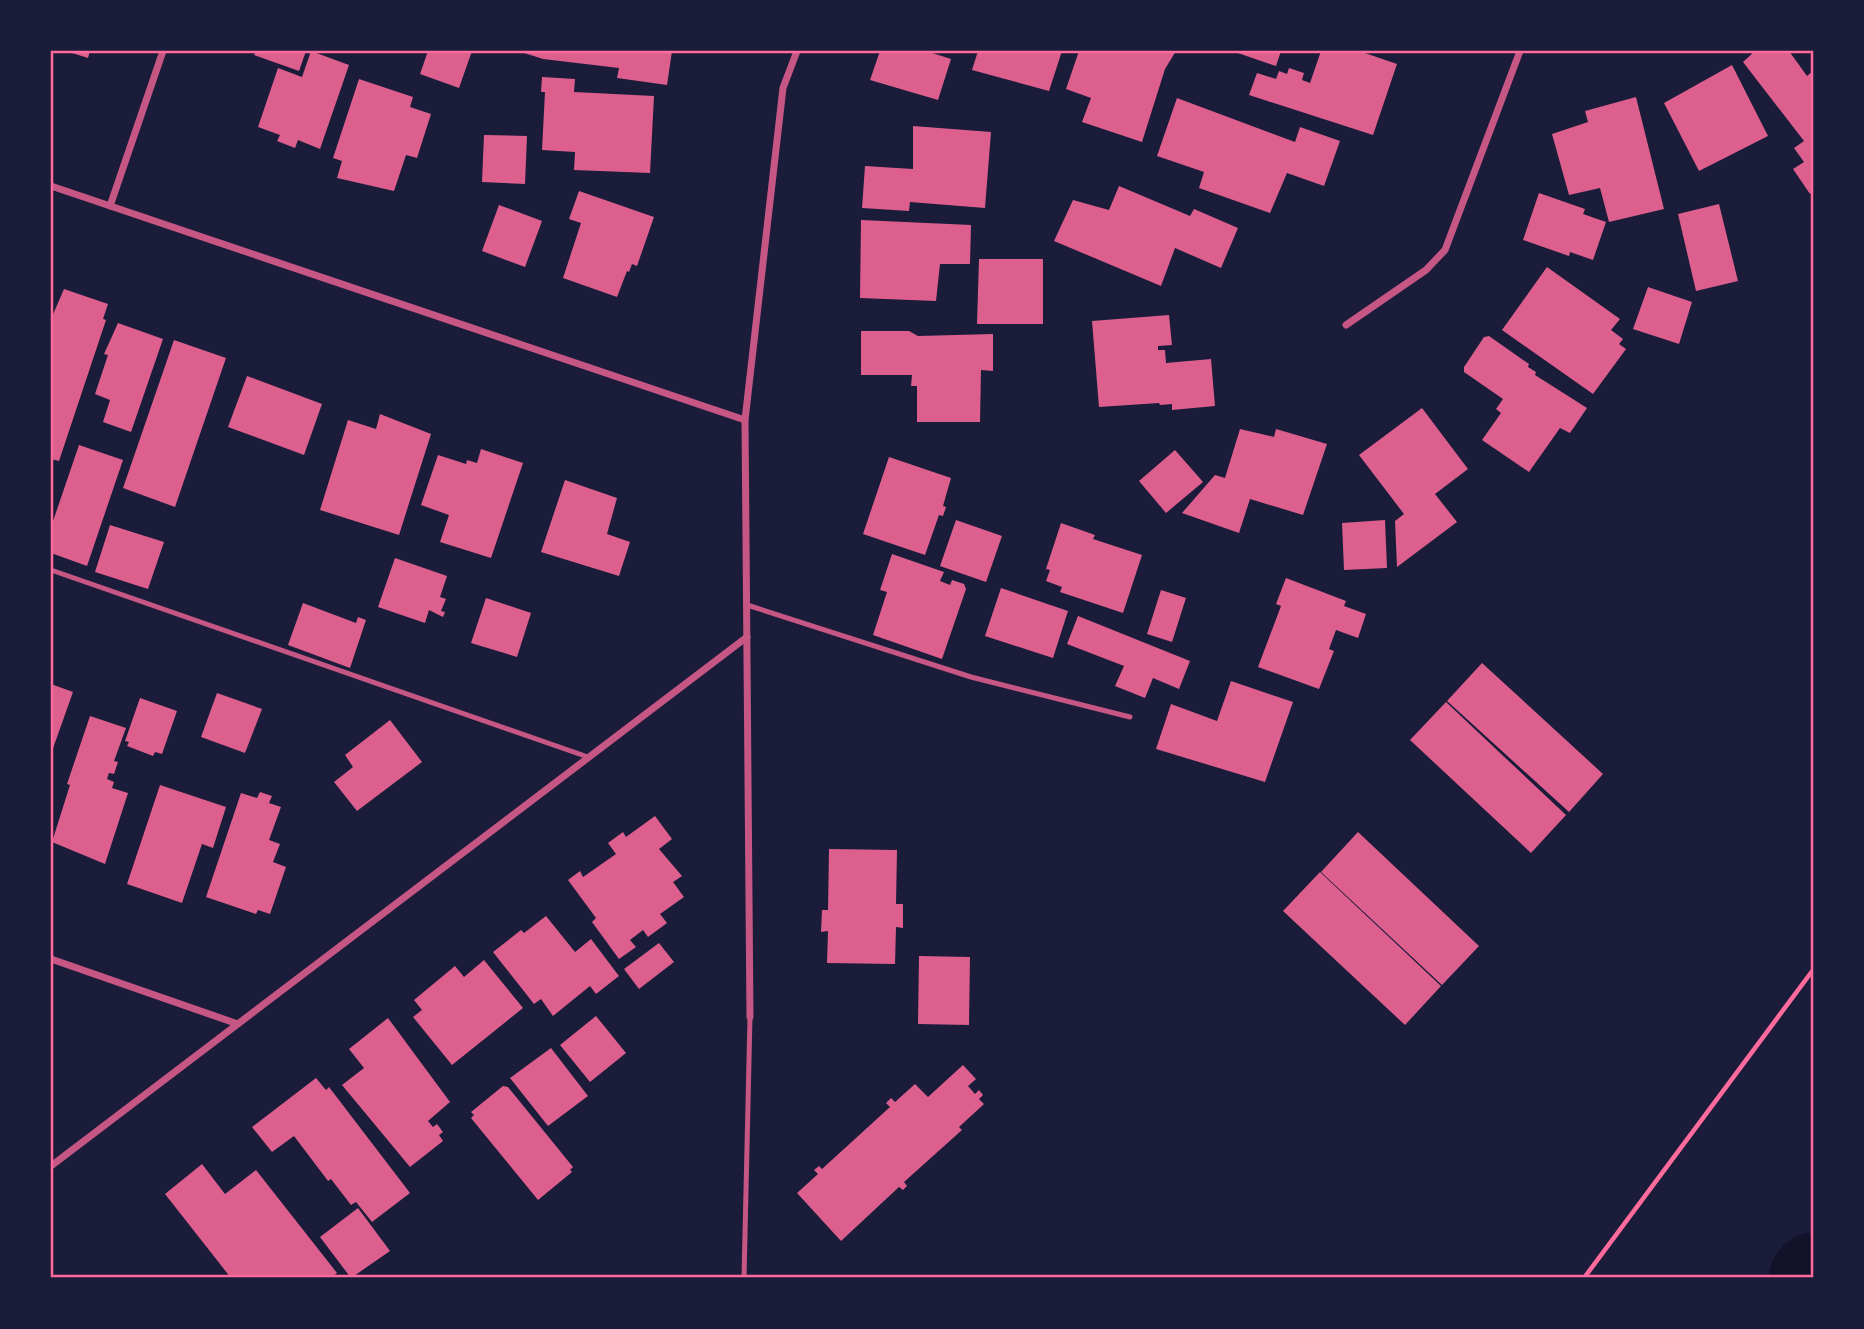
<svg xmlns="http://www.w3.org/2000/svg" width="1864" height="1329" font-family="Inter,sans-serif">
	<rect width="100%" height="100%" fill="#1b1b3a"/>
	<g fill="none" stroke-linecap="round" stroke-linejoin="round">
		<path stroke="#12122b" stroke-width="84" d="M1811 1278 1813 1275"/>
	</g>
	<g fill="#dd5f8e">
		<path d="M66 51H90L88 58Z"/>
		<path d="M256 51H306L299 71 254 55Z"/>
		<path d="M311 51 349 65 320 149 298 140 295 148 277 141 280 135 258 127 278 68 302 77Z"/>
		<path d="M428 51H472L459 88 420 74Z"/>
		<path d="M518 51H672L667 85 617 78 619 68 543 59Z"/>
		<path d="M880 51H926L951 59 938 100 870 80Z"/>
		<path d="M978 51H1062L1049 91 972 70Z"/>
		<path d="M1079 51H1176L1165 69 1142 142 1082 122 1091 98 1066 89Z"/>
		<path d="M1232 51H1281L1276 66Z"/>
		<path d="M1321 51H1359L1397 64 1373 135 1249 95 1257 73 1276 79 1279 71 1287 74 1289 68 1304 73 1302 80 1310 83Z"/>
		<path d="M1755 51H1789L1807 76 1813 71V191L1810 194 1793 169 1804 162 1794 148 1804 141 1743 62Z"/>
		<path d="M1732 65 1768 136 1699 171 1664 103Z"/>
		<path d="M542 77 575 79 574 92 654 96 650 173 574 170 575 152 542 150 545 92H541Z"/>
		<path d="M359 79 413 97 410 107 431 114 417 158 406 155 394 191 337 178 342 161 333 158Z"/>
		<path d="M1636 97 1664 209 1609 222 1600 188 1569 195 1552 134 1588 122 1585 111Z"/>
		<path d="M1177 98 1295 142 1300 127 1340 141 1324 186 1287 173 1270 213 1199 188 1204 172 1157 156Z"/>
		<path d="M913 126 991 132 985 208 910 202 909 211 862 208 865 166 913 169Z"/>
		<path d="M484 135 527 136 525 184 482 182Z"/>
		<path d="M1119 186 1190 216 1194 209 1238 228 1221 268 1175 248 1161 286 1054 241 1073 200 1109 210Z"/>
		<path d="M579 191 654 217 637 266 632 264 629 272 627 271 617 297 563 278 581 223 569 219Z"/>
		<path d="M1539 193 1585 209 1583 214 1606 222 1593 260 1570 252 1569 256 1523 240Z"/>
		<path d="M1719 204 1738 281 1696 291 1678 214Z"/>
		<path d="M499 205 542 221 525 267 482 251Z"/>
		<path d="M861 220 971 225 970 264H940L936 301 860 298Z"/>
		<path d="M979 259H1043V324H977Z"/>
		<path d="M1547 267 1620 319 1611 330 1623 339 1619 344 1626 349 1593 394 1502 330Z"/>
		<path d="M1648 287 1692 302 1679 344 1633 329Z"/>
		<path d="M64 289 108 304 103 319 106 320 59 461 51 459V319Z"/>
		<path d="M1169 315 1172 345 1158 346V350H1165L1166 363 1211 359 1215 406 1172 410V404L1160 405 1159 403 1099 407 1092 321Z"/>
		<path d="M118 323 163 339 131 432 103 422 110 400 95 394 108 355 104 354Z"/>
		<path d="M861 331H909L918 336 993 334V371L981 370 980 422H917V386H911L912 375H861Z"/>
		<path d="M1489 336 1529 364 1528 367 1536 372 1535 375 1587 408 1570 433 1560 428 1529 472 1482 440 1501 413 1496 409 1503 399 1464 372V367L1484 337Z"/>
		<path d="M174 340 226 358 175 507 123 488Z"/>
		<path d="M247 376 322 404 304 455 228 427Z"/>
		<path d="M1422 408 1468 469 1435 494 1457 522 1397 567 1395 521 1404 514 1359 455Z"/>
		<path d="M380 414 431 434 399 535 320 510 348 420 376 429Z"/>
		<path d="M1240 429 1274 437 1276 429 1327 444 1303 515 1250 499 1239 533 1182 513 1215 475 1225 478Z"/>
		<path d="M79 445 123 460 87 566 51 553V527Z"/>
		<path d="M481 449 523 463 491 558 440 542 449 515 421 505 438 455 466 464 467 460 477 463Z"/>
		<path d="M1175 450 1203 482 1166 513 1139 481Z"/>
		<path d="M889 457 951 478 943 506 946 507 943 516 939 515 925 555 863 534Z"/>
		<path d="M565 480 617 498 607 534 630 542 619 576 541 552Z"/>
		<path d="M956 520 1002 536 986 582 940 566Z"/>
		<path d="M1385 520 1387 568 1344 570 1342 523Z"/>
		<path d="M1061 523 1095 535 1093 539 1142 555 1123 613 1060 592 1062 587 1046 581 1050 570 1046 569Z"/>
		<path d="M110 525 164 542 148 589 95 572Z"/>
		<path d="M892 554 944 572 940 581 950 585 952 580 964 584 966 589 942 659 873 635 887 592 880 590Z"/>
		<path d="M395 558 447 576 440 597 446 599 441 611 445 612 443 617 429 610 425 623 378 607Z"/>
		<path d="M1286 578 1346 601 1344 606 1366 614 1358 638 1336 630 1329 649 1334 651 1319 689 1258 667 1281 606 1276 604Z"/>
		<path d="M1001 588 1068 611 1053 658 985 636Z"/>
		<path d="M1161 590 1186 598 1172 642 1147 634Z"/>
		<path d="M486 598 531 613 517 657 471 643Z"/>
		<path d="M303 603 356 623 358 617 366 620 350 668 288 645Z"/>
		<path d="M1078 616 1190 661 1179 689 1153 678 1145 698 1115 686 1124 666 1067 644Z"/>
		<path d="M1482 663 1603 774 1569 812 1447 701Z"/>
		<path d="M1231 681 1293 702 1265 782 1156 749 1171 704 1217 721Z"/>
		<path d="M51 684 73 692 51 754Z"/>
		<path d="M217 693 262 709 245 753 201 737Z"/>
		<path d="M140 698 177 711 162 754 155 752 153 756 127 746 129 742 125 741Z"/>
		<path d="M1446 702 1566 815 1531 853 1410 740Z"/>
		<path d="M90 716 126 728 114 761 118 762 114 774 109 773 107 779 114 782 112 788 128 793 105 864 52 842 70 785 67 784Z"/>
		<path d="M390 720 422 762 357 811 334 782 353 767 345 755Z"/>
		<path d="M160 785 226 807 213 848 202 844 182 903 127 884Z"/>
		<path d="M260 792 272 796 269 803 281 807 269 840 280 844 273 862 286 867 270 914 258 910 256 914 206 897 241 793 257 798Z"/>
		<path d="M655 816 672 839 659 849 682 876 673 882 684 897 660 914 667 923 648 937 643 930 630 940 636 947 619 959 592 922 596 918 568 880 580 871 583 877 616 854 608 843 623 832 626 837Z"/>
		<path d="M1358 832 1479 946 1442 985 1321 872Z"/>
		<path d="M829 849 897 850 896 904H903V928L896 927 895 964 827 963 828 931 821 932 822 910H828Z"/>
		<path d="M1320 872 1441 986 1405 1025 1283 911Z"/>
		<path d="M546 916 575 952 591 939 619 976 596 994 590 986 553 1016 541 999 534 1004 493 952 521 930 524 933Z"/>
		<path d="M659 943 674 962 639 989 624 969Z"/>
		<path d="M919 956 970 957 969 1025 918 1024Z"/>
		<path d="M484 960 523 1008 452 1065 413 1017 422 1010 414 1000 455 966 464 977Z"/>
		<path d="M596 1016 626 1053 590 1082 560 1045Z"/>
		<path d="M388 1018 450 1102 428 1121 433 1127 437 1124 443 1132 439 1135 443 1141 410 1167 342 1085 364 1068 349 1049Z"/>
		<path d="M551 1048 588 1096 548 1126 510 1078Z"/>
		<path d="M963 1065 976 1079 968 1086 975 1094 979 1090 983 1095 979 1099 984 1104 959 1127 962 1130 904 1182 907 1186 903 1190 899 1187 841 1241 797 1193 818 1174 814 1170 819 1166 822 1169 890 1107 886 1103 891 1098 895 1102 915 1084 928 1097Z"/>
		<path d="M316 1078 326 1090 329 1087 410 1193 372 1222 356 1202 351 1205 331 1179 328 1181 294 1136 272 1152 252 1127Z"/>
		<path d="M503 1086 508 1087 573 1167 570 1170 572 1172 538 1200 471 1118 474 1115 471 1112Z"/>
		<path d="M202 1164 225 1194 256 1170 337 1273 331 1278H231L165 1194Z"/>
		<path d="M358 1208 390 1251 351 1278 320 1237Z"/>
	</g>
	<g fill="none" stroke-linecap="round" stroke-linejoin="round">
		<path stroke="#ff6b9d" stroke-width="4.5" d="M1584 1278 1813 970"/>
		<g stroke="#c65784" stroke-width="5">
			<path d="M51 570 588 757"/>
			<path d="M747 605 971 677 1130 717"/>
			<path d="M744 1278 750 1017"/>
		</g>
		<g stroke="#c65784" stroke-width="7">
			<path d="M51 186 745 420"/>
			<path d="M110 206 163 51"/>
			<path d="M1346 325 1426 270 1445 250 1520 51"/>
			<path d="M51 959 235 1023"/>
			<path d="M750 1017 745 420 783 88 797 51"/>
			<path d="M51 1166 747 637"/>
		</g>
	</g>
	<rect width="1864" height="1329" fill="none" stroke="#1b1b3a" stroke-width="105"/>
	<rect x="52" y="52" width="1760" height="1224" fill="none" stroke="#ff6b9d" stroke-width="2.5"/>
</svg>
